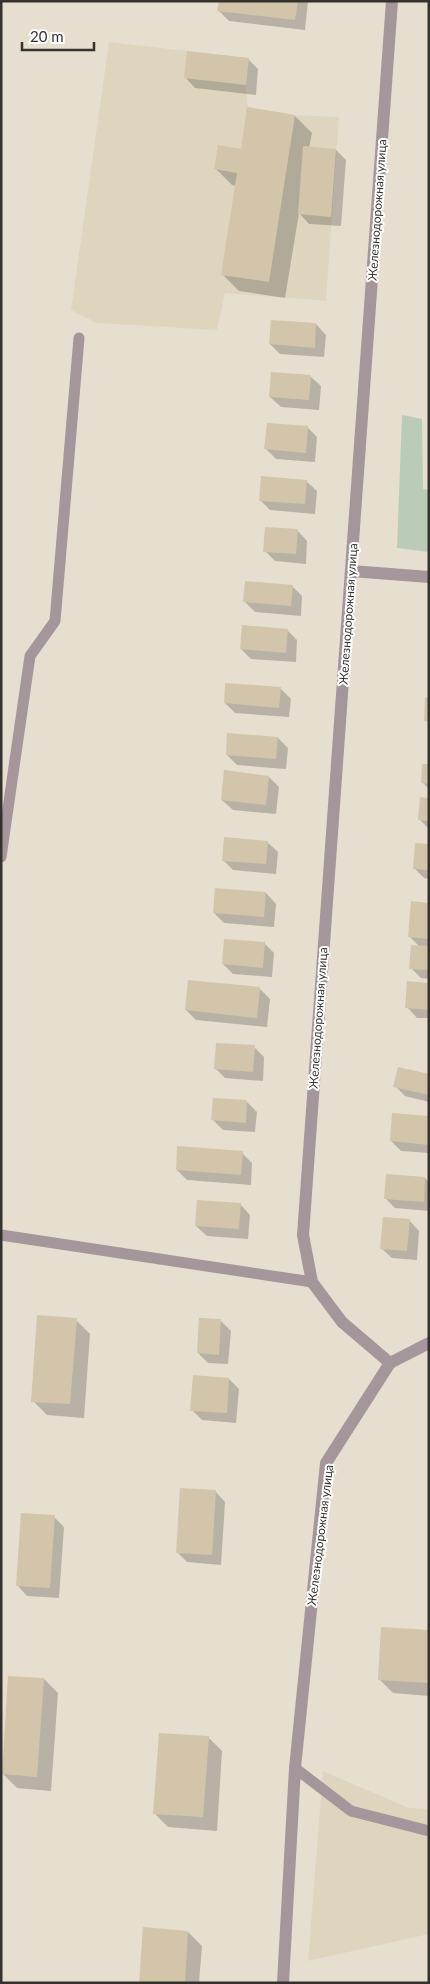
<svg xmlns="http://www.w3.org/2000/svg" width="430" height="1984" font-family="Lato,sans-serif">
	<rect width="100%" height="100%" fill="#e6dfd0"/>
	<g fill="#dfd5bf">
		<path d="M109 42 249 58 246 85 248 107 295 115 339 117 326 301 225 293 217 330 97 323 71 310Z"/>
		<path d="M323 1771 409 1808 429 1809V1934L308 1961Z"/>
	</g>
	<path fill="#bacbb8" d="M402 415 422 419 423 489 429 490V552L397 548Z"/>
	<g fill="#0003">
		<path d="M220 1H308L305 30 229 21 219 11Z"/>
		<path d="M248 59 258 69 256 95 195 88 185 77Z"/>
		<path d="M248 109 295 116 312 133 309 148 336 150 346 160 341 226 309 224 299 213 285 298 239 291 222 274 236 186 232 185 216 169 242 150Z"/>
		<path d="M316 324 326 335 324 357 280 354 270 344Z"/>
		<path d="M310 376 321 386 319 410 281 407 270 397Z"/>
		<path d="M307 427 317 437 315 462 276 459 266 449Z"/>
		<path d="M306 481 317 491 315 514 270 510 260 500Z"/>
		<path d="M297 530 307 541 306 564 275 561 265 551Z"/>
		<path d="M292 586 302 596 301 616 255 612 245 602Z"/>
		<path d="M287 630 297 640 296 662 251 659 241 649Z"/>
		<path d="M280 688 291 699 289 717 235 713 225 703Z"/>
		<path d="M278 738 288 748 286 769 237 765 227 755Z"/>
		<path d="M429 765V789L422 782Z"/>
		<path d="M269 777 279 787 276 814 233 810 222 800Z"/>
		<path d="M429 799V829L419 819Z"/>
		<path d="M267 842 278 852 276 874 233 870 223 860Z"/>
		<path d="M429 846V879L424 878 414 868Z"/>
		<path d="M266 893 276 904 274 927 224 923 214 913Z"/>
		<path d="M429 904V979L421 978 411 968 420 947 410 937Z"/>
		<path d="M264 943 274 953 272 977 233 974 223 964Z"/>
		<path d="M429 984V1018H417L407 1007Z"/>
		<path d="M260 989 270 999 267 1027 196 1020 186 1010Z"/>
		<path d="M254 1047 264 1057 263 1081 225 1078 215 1068Z"/>
		<path d="M429 1075V1102L405 1096 395 1086Z"/>
		<path d="M247 1102 257 1112 255 1132 223 1130 213 1120Z"/>
		<path d="M429 1118V1153L401 1151 391 1141Z"/>
		<path d="M242 1153 252 1163 251 1185 187 1180 177 1170Z"/>
		<path d="M425 1178 429 1182V1211L395 1208 385 1198Z"/>
		<path d="M240 1204 250 1215 248 1239 207 1236 196 1226Z"/>
		<path d="M409 1220 419 1231 417 1260 392 1258 381 1248Z"/>
		<path d="M76 1320 90 1334 84 1418 47 1415 33 1401Z"/>
		<path d="M221 1321 231 1331 228 1364 208 1363 198 1353Z"/>
		<path d="M229 1379 239 1389 236 1423 202 1420 192 1410Z"/>
		<path d="M215 1491 225 1502 221 1565 187 1562 177 1552Z"/>
		<path d="M54 1517 64 1527 59 1598 27 1596 17 1585Z"/>
		<path d="M429 1631V1696L393 1693 379 1679Z"/>
		<path d="M44 1679 58 1693 51 1791 17 1788 3 1774Z"/>
		<path d="M208 1737 222 1751 217 1831 168 1827 154 1813Z"/>
		<path d="M188 1932 202 1946 199 1983H140Z"/>
	</g>
	<g fill="#d2c5a9">
		<path d="M219 1H298L295 20 217 11Z"/>
		<path d="M187 51 249 58 246 85 184 78Z"/>
		<path d="M247 107 295 115 269 282 221 275 237 173 214 169 218 145 241 149Z"/>
		<path d="M303 146 336 149 331 217 298 214Z"/>
		<path d="M271 320 316 323 315 348 269 344Z"/>
		<path d="M271 372 311 375 309 400 269 397Z"/>
		<path d="M267 423 308 426 306 453 264 449Z"/>
		<path d="M261 476 307 480 305 504 259 501Z"/>
		<path d="M265 527 298 529 296 554 263 552Z"/>
		<path d="M245 581 293 585 291 606 243 602Z"/>
		<path d="M242 625 288 629 286 653 240 649Z"/>
		<path d="M225 683 281 687 279 708 224 703Z"/>
		<path d="M425 697 429 698V722L424 721Z"/>
		<path d="M227 733 278 737 276 759 226 755Z"/>
		<path d="M422 764H429V784L421 783Z"/>
		<path d="M224 770 269 776 266 805 221 800Z"/>
		<path d="M420 797 429 798V821L418 820Z"/>
		<path d="M224 837 268 841 266 864 222 861Z"/>
		<path d="M415 843 429 844V870L413 869Z"/>
		<path d="M215 888 266 892 264 917 213 913Z"/>
		<path d="M411 901 429 903V939L408 937Z"/>
		<path d="M224 939 265 942 263 968 222 964Z"/>
		<path d="M411 945 429 946V970L409 969Z"/>
		<path d="M188 980 260 987 257 1018 185 1010Z"/>
		<path d="M407 981 429 983V1010L405 1008Z"/>
		<path d="M216 1043 255 1045 253 1072 214 1069Z"/>
		<path d="M398 1067 429 1074V1095L393 1087Z"/>
		<path d="M213 1098 247 1100 246 1123 211 1120Z"/>
		<path d="M392 1113 429 1116V1145L390 1141Z"/>
		<path d="M177 1146 243 1151 241 1175 176 1170Z"/>
		<path d="M386 1174 425 1177 424 1202 384 1199Z"/>
		<path d="M197 1200 241 1203 239 1229 195 1226Z"/>
		<path d="M383 1217 410 1219 407 1251 380 1249Z"/>
		<path d="M37 1315 77 1318 70 1404 31 1402Z"/>
		<path d="M199 1318 221 1319 219 1355 197 1353Z"/>
		<path d="M193 1375 229 1378 227 1413 190 1411Z"/>
		<path d="M180 1488 216 1490 212 1555 176 1553Z"/>
		<path d="M21 1513 55 1515 50 1588 16 1586Z"/>
		<path d="M381 1627 429 1630V1683L378 1680Z"/>
		<path d="M8 1676 44 1678 37 1777 2 1774Z"/>
		<path d="M159 1733 209 1736 203 1817 153 1814Z"/>
		<path d="M143 1927 188 1931 185 1983H139Z"/>
	</g>
	<g fill="none" stroke-linecap="round" stroke-linejoin="round">
		<g stroke="#a5969b" stroke-width="11">
			<path d="M1 857 30 656 55 621 79 338"/>
			<path d="M1 1235 312 1282"/>
			<path d="M295 1768 351 1811 429 1831"/>
		</g>
		<g stroke="#a5969b" stroke-width="12">
			<path d="M351 571 429 577"/>
			<path d="M390 1363 342 1322 312 1282 303 1235 392 1"/>
			<path d="M390 1363 429 1343"/>
			<path d="M283 1983 295 1768 326 1463 390 1363"/>
		</g>
	</g>
	<g text-anchor="middle" dominant-baseline="central" stroke-width="4" stroke-linejoin="round" paint-order="stroke">
		<g font-size="12" fill="#35332d" stroke="#fff">
			<text transform="translate(377 210) rotate(-86)">Железнодорожная улица</text>
			<text transform="translate(348 614) rotate(-86)">Железнодорожная улица</text>
			<text transform="translate(318 1018) rotate(-86)">Железнодорожная улица</text>
			<text transform="translate(320 1535) rotate(-83)">Железнодорожная улица</text>
		</g>
	</g>
	<rect width="430" height="1984" fill="none" stroke="#35332d" stroke-width="5"/>
	<path d="M22 42v8h72v-8" fill="none" stroke="#35332d" stroke-width="2.5"/>
	<text x="30" y="42" font-size="15" fill="#35332d" stroke="#ffffff" stroke-width="4" paint-order="stroke">20 m</text>
</svg>
